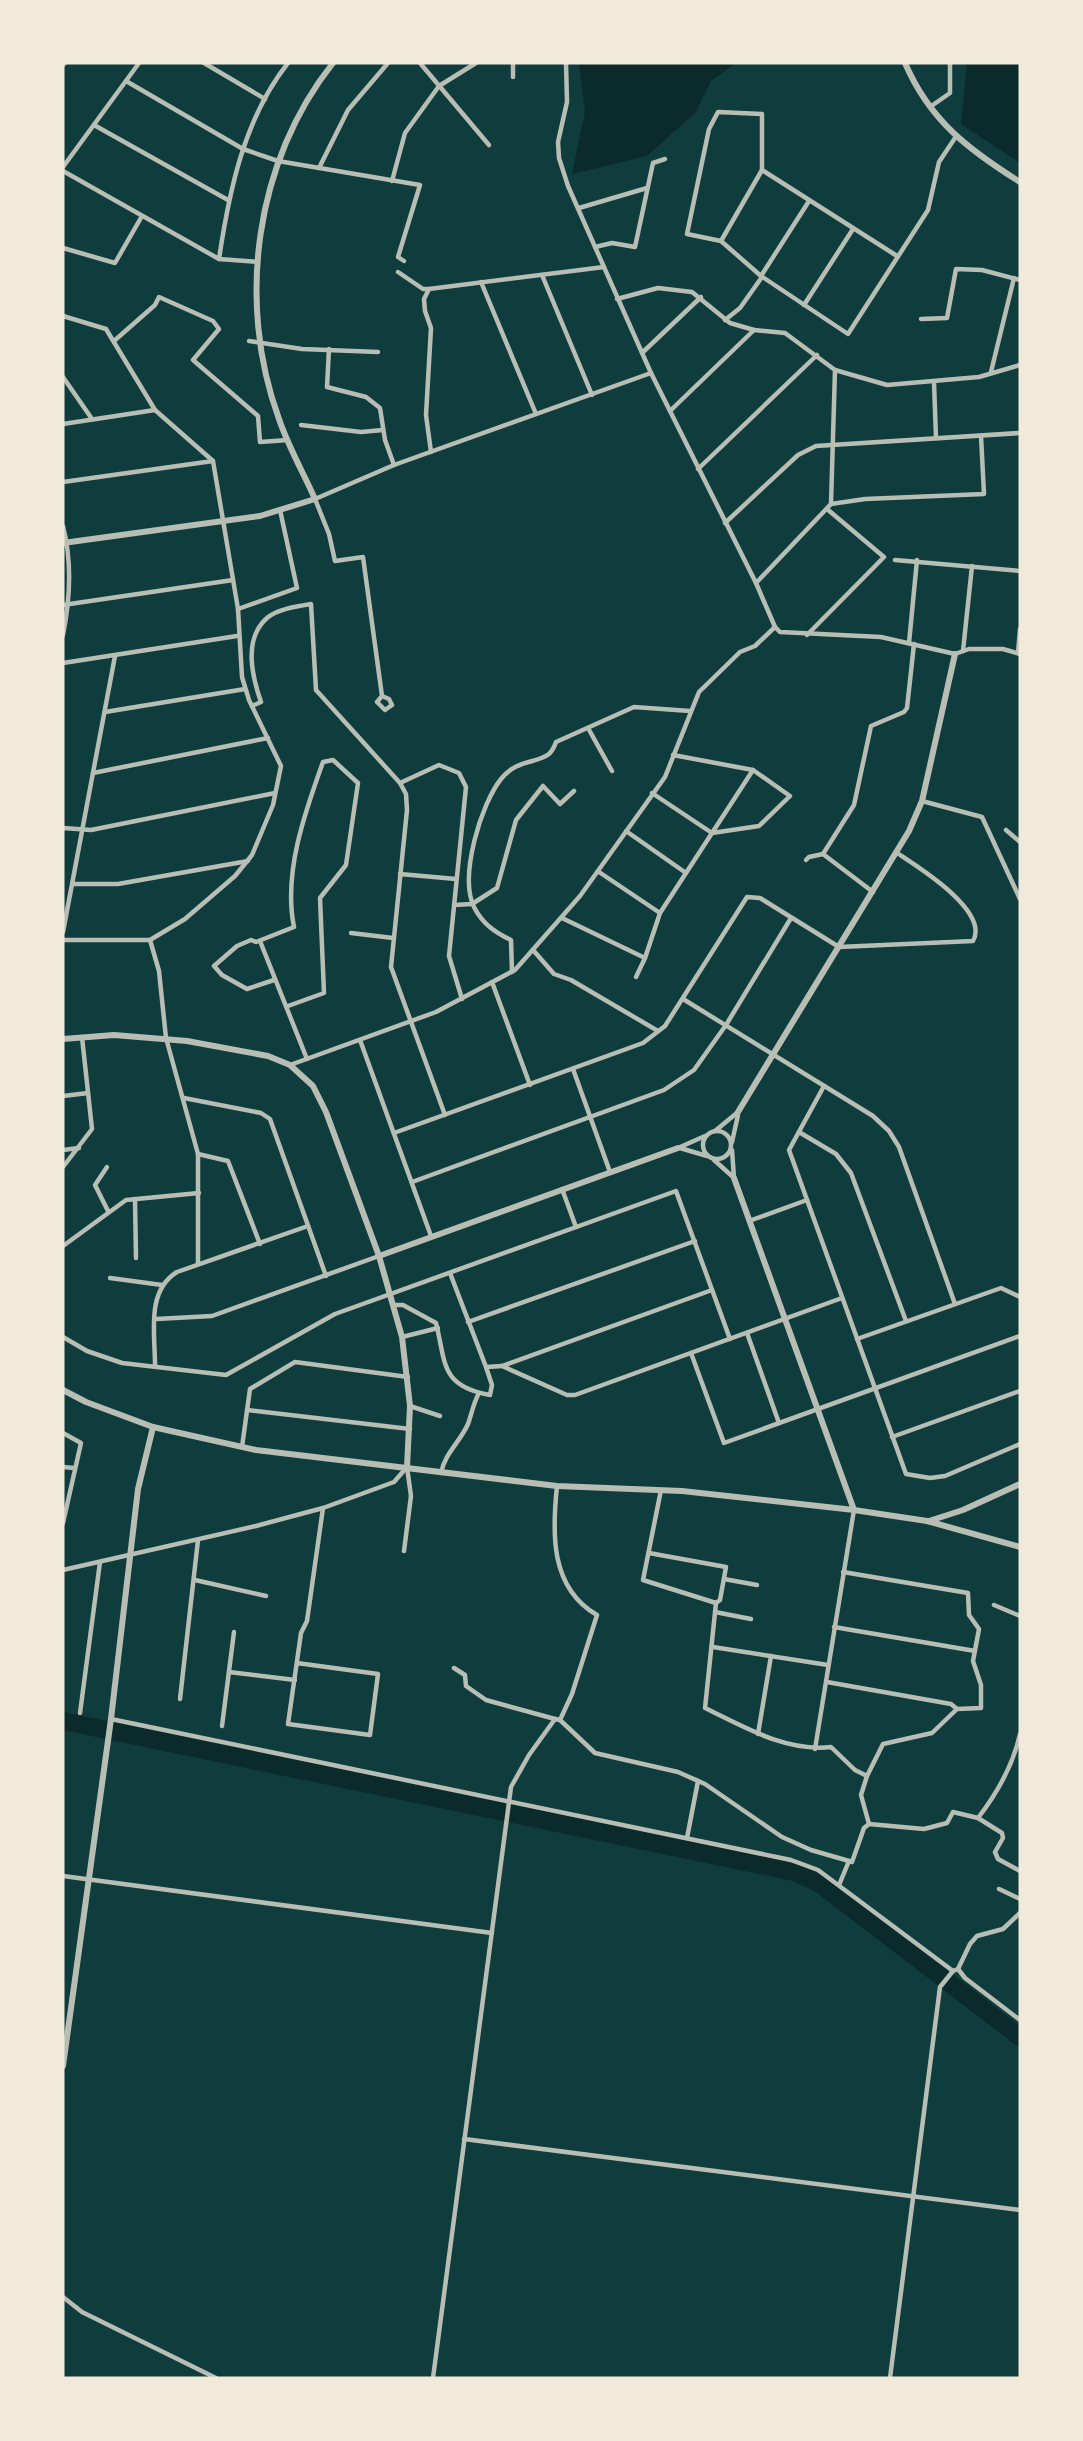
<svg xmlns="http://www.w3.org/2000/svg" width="1083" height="2441" font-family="'Work Sans',sans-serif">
	<rect width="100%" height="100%" fill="#0f3d3e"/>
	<g fill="#0a2a2b">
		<path d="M579 63H736L711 81 695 113 647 156 572 174 585 112Z"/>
		<path d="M967 63H1020V163L961 124Z"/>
	</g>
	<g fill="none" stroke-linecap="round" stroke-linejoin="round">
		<path stroke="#0a2a2b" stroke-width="18" d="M63 1721 794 1872 819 1883 1020 2037"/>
		<g stroke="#b8beb3" stroke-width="4.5">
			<path d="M204 63 265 99"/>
			<path d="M420 63 489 145"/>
			<path d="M513 63V77"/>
			<path d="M566 63 567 102 558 142 559 158 568 186 651 373 756 583 775 627 780 632 881 637 955 654 969 649H1003L1020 654"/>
			<path d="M63 65 65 63"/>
			<path d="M126 81 243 149 278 161 420 185 398 257 404 261"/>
			<path d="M930 107 950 93V63"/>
			<path d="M94 125 228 200"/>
			<path d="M63 167 139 63"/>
			<path d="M319 168 348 110 388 63"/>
			<path d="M63 171 219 259 258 262"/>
			<path d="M392 181 405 133 439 86 476 63"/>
			<path d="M579 208 647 188"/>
			<path d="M721 241 762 170"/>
			<path d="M595 247 612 243 635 247 653 163 665 159"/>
			<path d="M63 248 115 263 142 216"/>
			<path d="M897 256 762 170V114L718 112 709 129 687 234 721 241 761 276 848 334 928 210 939 162 955 138"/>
			<path d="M219 259C229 192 244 118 288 63"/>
			<path d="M398 272 423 289H429L604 267"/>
			<path d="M542 275 592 395"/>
			<path d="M761 276 809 201"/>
			<path d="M481 282 536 414"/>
			<path d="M429 289 424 299 425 311 431 328 426 415 431 452"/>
			<path d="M617 299 658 288 692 292 730 323 754 330 785 333 835 370 887 385 979 377 1020 365"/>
			<path d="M804 305 853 229"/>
			<path d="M63 316 106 329 155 410 213 461 238 609 242 677 249 700 281 766 273 805 252 855 235 876 185 919 150 940H63"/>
			<path d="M921 319 947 318 956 269 982 270 1020 280"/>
			<path d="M725 320 740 308 762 277"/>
			<path d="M114 341 155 305 159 297 213 321 219 329 193 360 258 416 260 442 288 440"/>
			<path d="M249 341 302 349 378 352"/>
			<path d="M329 349 327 387 366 397 380 408 385 440 394 465"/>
			<path d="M642 353 701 297"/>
			<path d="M991 372 1014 278"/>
			<path d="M63 377 92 419"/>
			<path d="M934 382 936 438"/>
			<path d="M670 411 754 330"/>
			<path d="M63 424 155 410"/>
			<path d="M301 425 361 432 383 430"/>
			<path d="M698 469 817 355"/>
			<path d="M63 482 213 461"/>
			<path d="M831 504 835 370"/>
			<path d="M725 523 798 455 816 446 1020 433"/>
			<path d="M63 526C72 561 70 600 63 635"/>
			<path d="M895 560 1020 571"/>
			<path d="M756 583 831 504 865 499 984 494 981 436"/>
			<path d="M63 605 233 580"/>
			<path d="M238 609 297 588 280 510"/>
			<path d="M807 635 884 557 827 509"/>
			<path d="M909 643 917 560"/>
			<path d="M963 651 972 566"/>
			<path d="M1018 653 1020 629"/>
			<path d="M63 663 237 636"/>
			<path d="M382 696 377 702 385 710 392 705 389 699 382 696 363 557 335 561 329 534 315 499 394 465 651 373"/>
			<path d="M252 706 261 702C252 676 243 639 267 618 277 609 298 606 311 604L316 690 400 783 406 794 407 810 391 967 445 1115"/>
			<path d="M105 712 245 689"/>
			<path d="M588 728 612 771"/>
			<path d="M93 773 268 738"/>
			<path d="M400 783 439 765 459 773 466 787 449 956 462 999"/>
			<path d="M652 793 712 833 759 826 790 796 753 770 673 755"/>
			<path d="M922 801 982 817 1020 899"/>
			<path d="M63 828 91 830 275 793"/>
			<path d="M1006 830 1020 842"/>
			<path d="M626 831 686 873"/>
			<path d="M806 860 809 857 823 854"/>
			<path d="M599 872 660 913"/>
			<path d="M400 874 456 879"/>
			<path d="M73 884H118L248 861"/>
			<path d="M873 892 823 854 854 805 871 726 904 712 907 708 914 644"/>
			<path d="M454 905 472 904 497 888 516 820 543 786 560 804 574 791"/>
			<path d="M562 918 645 958 660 913 753 770"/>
			<path d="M63 932 115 656"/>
			<path d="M351 933 393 938"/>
			<path d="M150 940 159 971 166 1038 198 1154V1264"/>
			<path d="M260 941 307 1059"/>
			<path d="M533 950 554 974 571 980 658 1031"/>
			<path d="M512 972 511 940C494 932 482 923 474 907 459 876 481 804 501 779 517 759 536 764 549 754 552 751 555 745 556 742L634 707 690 711"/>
			<path d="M636 977 645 958"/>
			<path d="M274 980 247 989 222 975 214 966 237 946 251 940 256 942 294 927C283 873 305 812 323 762L333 760 358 783 346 865 320 898 324 993 288 1006"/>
			<path d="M492 982 530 1085"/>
			<path d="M683 999 873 1116 889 1131 899 1147 955 1304"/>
			<path d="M360 1040 431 1236"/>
			<path d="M290 1065 436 1012 515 970 580 896 665 777 699 692 740 652 755 646 775 627"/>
			<path d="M573 1069 610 1172"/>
			<path d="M824 1086 789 1150 906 1474 930 1478 945 1476 1020 1444"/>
			<path d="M63 1096 88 1093"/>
			<path d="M184 1098 261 1113 270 1119 326 1276"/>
			<path d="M715 1131 738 1112"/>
			<circle cx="717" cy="1145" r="14"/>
			<path d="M799 1132 836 1154 851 1173 906 1321"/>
			<path d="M394 1133 643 1043 665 1026 747 897 760 898 839 947 973 941C990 911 918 867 897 853"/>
			<path d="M732 1142 738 1115"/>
			<path d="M678 1148 705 1136"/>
			<path d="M680 1148 707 1156"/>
			<path d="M63 1150 79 1148"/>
			<path d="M732 1150 734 1178"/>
			<path d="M198 1154 228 1161 260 1244"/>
			<path d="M714 1160 732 1176"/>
			<path d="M63 1167 92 1129 82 1037"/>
			<path d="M107 1167 95 1185 108 1211"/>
			<path d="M412 1182 664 1090 694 1070 726 1025 791 918"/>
			<path d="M562 1189 576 1227"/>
			<path d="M135 1199 136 1258"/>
			<path d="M749 1221 807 1200"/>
			<path d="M63 1246 126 1200 199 1193"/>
			<path d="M450 1273 486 1367 502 1366 712 1290"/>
			<path d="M110 1278 162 1285"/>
			<path d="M393 1305H403L436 1323C446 1363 440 1386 490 1395L492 1385 486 1367"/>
			<path d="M156 1319 212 1316 379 1256"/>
			<path d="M468 1322 695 1241"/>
			<path d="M747 1333 779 1423"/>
			<path d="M63 1337 87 1351 122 1363 226 1375 335 1314 676 1191 730 1339"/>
			<path d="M402 1337 438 1328"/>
			<path d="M857 1339 1001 1288 1020 1297"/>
			<path d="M691 1353 724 1443 1020 1336"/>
			<path d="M155 1365C155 1333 146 1291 177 1272L308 1226"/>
			<path d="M502 1366 567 1395H575L842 1298"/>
			<path d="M410 1406 440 1416"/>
			<path d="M247 1410 410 1429"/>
			<path d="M63 1433 81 1443 63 1523"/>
			<path d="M892 1437 1020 1391"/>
			<path d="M242 1447 250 1389 295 1362 408 1377"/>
			<path d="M63 1467 74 1468"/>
			<path d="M441 1473C445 1453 460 1442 468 1424 472 1413 473 1404 479 1393"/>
			<path d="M557 1486C552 1533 550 1588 597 1615L572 1694 560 1720"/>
			<path d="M661 1490 643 1580 716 1603 705 1708C744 1727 786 1752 831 1747L855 1770 867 1776 883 1744 932 1733 957 1709"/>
			<path d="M404 1551 411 1496 407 1467"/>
			<path d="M649 1553 726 1567 720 1600 716 1603"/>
			<path d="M63 1570 256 1526 323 1508 394 1482 407 1467"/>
			<path d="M724 1579 757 1585"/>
			<path d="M195 1580 266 1596"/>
			<path d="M994 1605 1020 1616"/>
			<path d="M715 1612 751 1619"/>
			<path d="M834 1627 975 1651"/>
			<path d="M713 1647 828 1665"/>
			<path d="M297 1663 378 1674 370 1735 288 1724 301 1633 307 1621 323 1508"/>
			<path d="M454 1668 465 1675 466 1686 486 1700 555 1719"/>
			<path d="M229 1672 295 1680"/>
			<path d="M827 1682 951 1704 957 1709 981 1708V1685L973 1661 979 1629 969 1615 968 1593 843 1572"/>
			<path d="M180 1699 198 1540"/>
			<path d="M80 1713 100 1562"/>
			<path d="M111 1719 791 1860 818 1870 953 1971 958 1969 965 1978 1020 2020"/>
			<path d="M560 1720 595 1753 678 1772 705 1784 782 1837 811 1850 849 1861"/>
			<path d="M222 1726 234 1632"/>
			<path d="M758 1734 771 1656"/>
			<path d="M815 1749 854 1510"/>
			<path d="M978 1818 1002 1833 1003 1838 995 1852 998 1859 1020 1871"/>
			<path d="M869 1824 924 1829 947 1823 953 1812 978 1818C998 1792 1013 1766 1020 1734"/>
			<path d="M687 1838 698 1781"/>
			<path d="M63 1876 492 1933"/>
			<path d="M839 1885 849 1861 852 1862 864 1828 869 1824 861 1795 867 1776"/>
			<path d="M999 1889 1020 1899"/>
			<path d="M958 1969 970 1944 977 1936 1003 1929 1020 1913"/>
			<path d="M464 2139 1020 2210"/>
			<path d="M63 2297 82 2312 216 2378"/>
			<path d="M433 2378 511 1787 529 1755 555 1719 560 1720"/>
			<path d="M890 2378 940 1987 953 1971"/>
		</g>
		<g stroke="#b8beb3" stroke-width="6">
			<path d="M905 63C930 121 969 150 1020 182"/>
			<path d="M63 543 260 516 315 499C303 472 288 446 279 419 236 302 255 161 333 63"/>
			<path d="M63 1039 114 1035 187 1041 268 1056 290 1065 313 1086 326 1112 379 1256 402 1337 410 1406 407 1467"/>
			<path d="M738 1112 909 831 922 801 955 654"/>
			<path d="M734 1178 854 1510"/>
			<path d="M379 1256 678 1148"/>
			<path d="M63 1390 86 1402 153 1427 256 1450 557 1486 682 1491 854 1510 927 1521 1020 1547"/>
			<path d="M929 1521 963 1510 1020 1484"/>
			<path d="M63 2066 111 1719 138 1489 153 1427"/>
		</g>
	</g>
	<rect width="1083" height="2441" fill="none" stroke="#f1e9da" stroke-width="129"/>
</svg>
